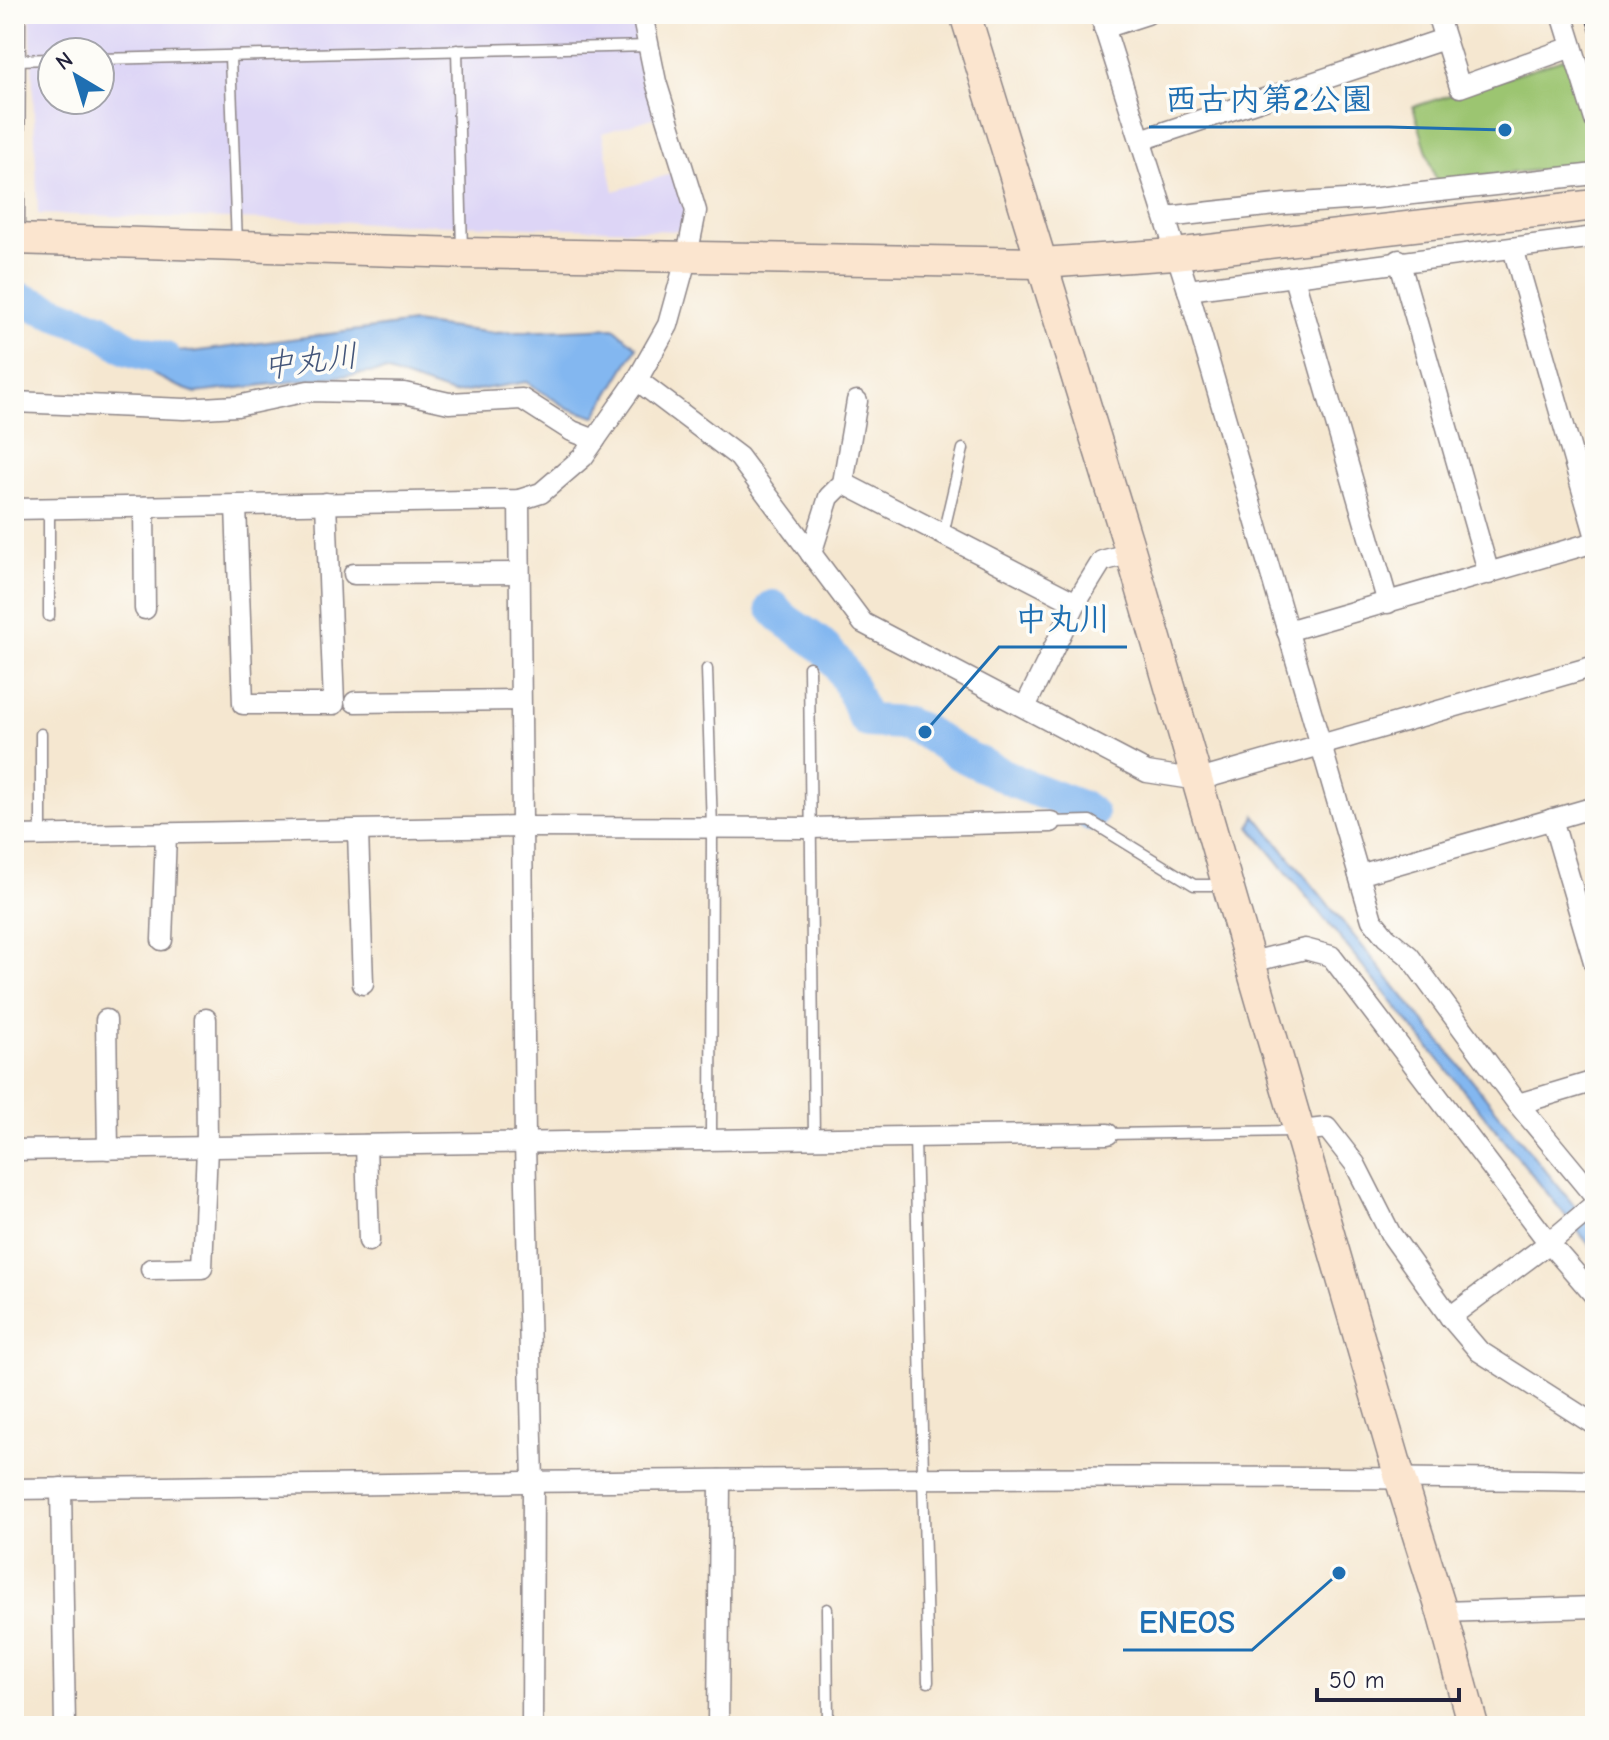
<svg xmlns="http://www.w3.org/2000/svg" width="1609" height="1740" font-family="'Comic Neue','Klee One',sans-serif">
	<rect width="100%" height="100%" fill="#fdfcf7"/>
	<filter id="ink" filterUnits="userSpaceOnUse"><feTurbulence type="fractalNoise" baseFrequency=".0125" numOctaves="2"/><feDisplacementMap in="SourceGraphic" scale="16" xChannelSelector="R" yChannelSelector="G"/><feConvolveMatrix kernelMatrix="1 2 1 2 8 2 1 2 1" color-interpolation-filters="sRGB"/></filter>
	<filter id="wash" filterUnits="userSpaceOnUse"><feTurbulence type="fractalNoise" baseFrequency=".006" numOctaves="4" result="noise"/><feDisplacementMap in="SourceGraphic" scale="32" xChannelSelector="R" yChannelSelector="G"/><feGaussianBlur stdDeviation="1.8" result="paint"/><feColorMatrix in="noise" values="0 0 0 0 0 0 0 0 0 0 0 0 0 0 0 0 0 1.4 0 .05"/><feComposite in="paint" operator="in"/></filter>
	<g filter="url(#wash)">
		<rect width="100%" height="100%" fill="#f5e7d0"/>
		<path fill="#ddd5f6" fill-rule="evenodd" d="M30 14H635L660 116 602 133 614 191 678 172 689 208 683 231 38 214ZM52 52H100V100H52Z"/>
		<path fill="#9cc571" stroke="#5f7456" stroke-width="2" d="M1575 55 1595 164 1436 181 1413 107Z"/>
		<g fill="#83b7f0" stroke="#526c96" stroke-width="2">
			<path d="M413 323 494 333 614 328 637 347 595 417 568 408 526 382 453 394 385 371 196 393C162 382 144 370 121 344L191 352Z"/>
			<path d="M1255 815 1595 1231V1252L1250 827Z"/>
		</g>
		<g fill="none" stroke-linecap="round" stroke-linejoin="round">
			<g stroke="#83b7f0" stroke-width="34">
				<path d="M22 300 99 329 129 349 165 359"/>
				<path d="M773 607C785 624 801 629 817 642 842 662 852 687 863 716L868 721 904 723 925 732 956 752 1023 785 1083 808 1091 814"/>
			</g>
		</g>
	</g>
	<g filter="url(#ink)">
		<g fill="none" stroke-linecap="round" stroke-linejoin="round">
			<g stroke="#8c8486" stroke-width="13">
				<g id="lane">
					<path d="M457 50 462 251"/>
					<path d="M230 57 237 244"/>
					<path d="M100 59 650 46"/>
					<path d="M16 60 52 59"/>
					<path d="M49 508V616"/>
					<path d="M943 534 963 449"/>
					<path d="M809 667 814 1139"/>
					<path d="M707 669 712 829 711 1140"/>
					<path d="M1051 822 1090 821 1194 885H1223"/>
					<path d="M41 836V734"/>
					<path d="M1108 1134 1294 1131"/>
					<path d="M915 1137 928 1682"/>
					<path d="M827 1609 828 1726"/>
				</g>
			</g>
			<g stroke="#8c8486" stroke-width="23">
				<g id="street">
					<path d="M1100 14 1188 290 1595 237"/>
					<path d="M1437 14 1460 87 1572 47"/>
					<path d="M1562 14 1595 120"/>
					<path d="M1104 28 1147 14"/>
					<path d="M1141 140 1444 39"/>
					<path d="M1166 217 1285 204 1376 198 1595 174"/>
					<path d="M14 226 15 14"/>
					<path d="M1513 248 1595 534"/>
					<path d="M1399 260 1489 574"/>
					<path d="M1294 278 1388 603"/>
					<path d="M1188 290 1372 920 1386 937 1409 956 1518 1104 1595 1197"/>
					<path d="M637 380 739 457 863 623 1147 772 1199 780 1595 666"/>
					<path d="M14 402 185 409 237 406 308 391 404 393 449 403 522 399 572 431 595 440"/>
					<path d="M843 483 1076 603"/>
					<path d="M519 500 525 1143 533 1483 532 1726"/>
					<path d="M236 505 243 704H334L326 503"/>
					<path d="M144 507 145 609"/>
					<path d="M14 509 519 500 541 493 583 457 637 380 668 325 687 256 696 211 656 82 642 14"/>
					<path d="M811 554 829 497 843 483 857 401"/>
					<path d="M354 574 519 573"/>
					<path d="M1287 631 1595 542"/>
					<path d="M355 702 520 700"/>
					<path d="M1025 707 1076 603 1102 561 1131 553"/>
					<path d="M1552 819 1595 965"/>
					<path d="M358 831 363 984"/>
					<path d="M14 836 521 827 811 828 1051 822"/>
					<path d="M1359 875 1595 807"/>
					<path d="M162 940 166 835"/>
					<path d="M1251 962 1305 949 1331 956 1549 1243 1595 1296"/>
					<path d="M106 1020 108 1149"/>
					<path d="M1518 1104 1595 1081"/>
					<path d="M1300 1131 1327 1128 1355 1164 1390 1233 1450 1317 1479 1351 1595 1425"/>
					<path d="M366 1145 369 1241"/>
					<path d="M14 1150 1108 1134"/>
					<path d="M151 1269 202 1268 207 1148 206 1019"/>
					<path d="M1450 1317 1549 1243 1595 1204"/>
					<path d="M61 1488 65 1726"/>
					<path d="M14 1489C541 1482 1068 1472 1595 1481"/>
					<path d="M1442 1612 1595 1607"/>
					<path d="M718 1726 720 1480"/>
				</g>
			</g>
			<g stroke="#8c8486" stroke-width="33">
				<g id="secondary">
					<path d="M965 14 1131 553 1400 1478 1442 1612 1473 1726"/>
					<path d="M14 239 462 253 1042 263 1175 254 1595 205"/>
				</g>
			</g>
			<use href="#lane" stroke="#fff" stroke-width="10"/>
			<use href="#street" stroke="#fff" stroke-width="20"/>
			<use href="#secondary" stroke="#fbe5cf" stroke-width="30"/>
			<g stroke="#22223b" stroke-width="9">
				<path id="rail" d="M1589 14 1595 34"/>
			</g>
			<use href="#rail" stroke="#fdfcf7" stroke-width="6" stroke-dasharray="18" stroke-linecap="butt"/>
		</g>
	</g>
	<g text-anchor="middle" dominant-baseline="central" stroke-width="7" stroke-linejoin="round" paint-order="stroke">
		<g font-size="32" font-style="italic" fill="#44567a" stroke="#fdfcf7">
			<text transform="translate(310 361) rotate(-7)">中丸川</text>
		</g>
	</g>
	<path fill="none" stroke="#1f6fb2" stroke-width="3" d="M1505 130L1389 127H1149M925 732L999 647H1127M1339 1573L1252 1650H1123"/>
	<g fill="#1f6fb2" stroke="#fdfcf7" stroke-width="3">
		<circle cx="1505" cy="130" r="8"/>
		<circle cx="925" cy="732" r="8"/>
		<circle cx="1339" cy="1573" r="8"/>
	</g>
	<g font-size="32" text-anchor="middle" font-weight="bold" fill="#1f6fb2" stroke="#fdfcf7" stroke-width="7" stroke-linejoin="round" paint-order="stroke">
		<text x="1269" y="110">西古内第2公園</text>
		<text x="1063" y="630">中丸川</text>
		<text x="1187" y="1633">ENEOS</text>
	</g>
	<rect width="1609" height="1740" fill="none" stroke="#fdfcf7" stroke-width="48"/>
	<g transform="translate(76 76) rotate(322)"><circle r="38" fill="#fdfcf7" stroke="#a5a5ac" stroke-width="2"/>
	<path d="M0-6L14 30L0 20L-14 30Z" fill="#1f6fb2"/>
	<text y="-12" font-size="22" font-weight="bold" text-anchor="middle" fill="#22223b">N</text>
	</g>
	<path d="M1317 1688v12h142v-12" fill="none" stroke="#22223b" stroke-width="4"/>
	<text x="1329" y="1688" font-size="24" fill="#22223b" stroke="#fdfcf7" stroke-width="6" paint-order="stroke">50 m</text>
</svg>
